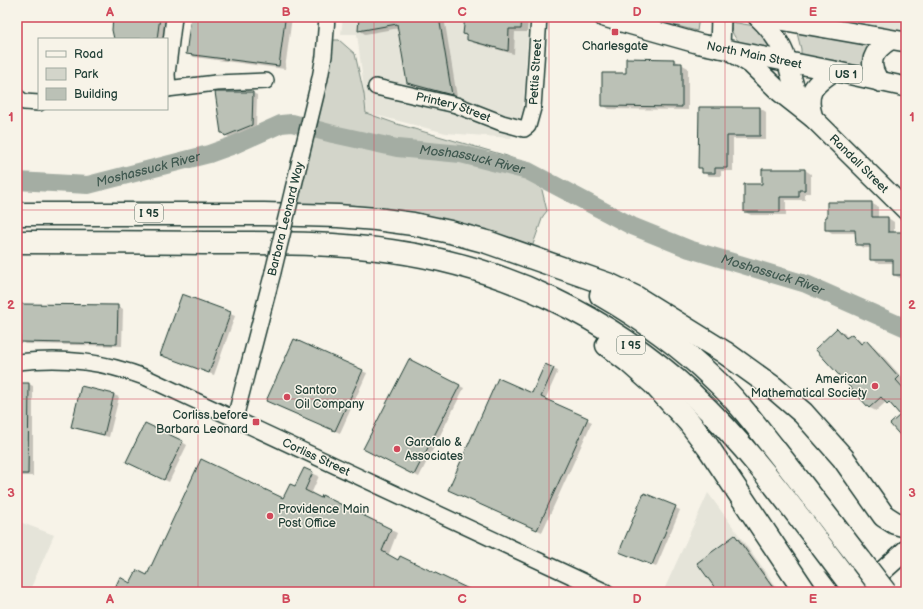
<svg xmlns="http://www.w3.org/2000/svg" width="923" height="609" font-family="'Balsamiq Sans',sans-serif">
	<rect width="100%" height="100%" fill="#f7f3e8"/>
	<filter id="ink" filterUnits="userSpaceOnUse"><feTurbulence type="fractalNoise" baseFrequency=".025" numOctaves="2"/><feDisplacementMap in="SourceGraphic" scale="8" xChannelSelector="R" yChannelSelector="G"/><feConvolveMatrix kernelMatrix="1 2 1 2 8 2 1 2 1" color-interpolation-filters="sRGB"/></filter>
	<g filter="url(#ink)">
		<g fill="#e5e4d9">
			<path d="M343 17H529L523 110 511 138 446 133 367 113 357 34H341Z"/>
			<path d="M800 17H906V41Z"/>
			<path d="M708 493 781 592H663Z"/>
			<path d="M17 521 54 535 29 592H17Z"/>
		</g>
		<g fill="#d3d5ca" stroke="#79897f">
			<path d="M641 17H699L697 31Z"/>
			<path d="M731 22 755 26 778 51C758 47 730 49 731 22Z"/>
			<path d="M797 33 872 46 868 71 801 57V49Z"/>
			<path d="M328 40H339L355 54 364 94 366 113 397 124 507 156 526 165 542 190 547 211 543 216 530 253 291 206Z"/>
		</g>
		<g fill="#0003">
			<path d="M114 17H166L163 39H115Z"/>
			<path d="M192 17H292L285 69 194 57 188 53Z"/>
			<path d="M360 17H444L457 97 414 86 408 82 399 28 365 34 359 30Z"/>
			<path d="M466 17H519L528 22 527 32H515L514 54 474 43 468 39Z"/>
			<path d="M674 60 688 68V110L609 109 603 105Z"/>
			<path d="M253 93 257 95 256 128 230 138 221 132Z"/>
			<path d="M700 108H760L766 112V139H733V171H721V176H709L703 172V169L699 167Z"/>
			<path d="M805 170 811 174V193H805V200H786V215H751L745 212 763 185Z"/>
			<path d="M871 203 878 207V218H888L894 222V234L906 235V278H900L894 275V263H877L871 259V248H863L857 244V233H832L826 229Z"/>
			<path d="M183 295 235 316 214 375 161 355Z"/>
			<path d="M21 305 118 306 123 309 122 346 25 344 21 341Z"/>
			<path d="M837 329 844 333 848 338 852 335 858 339 863 344 866 341 873 345 905 381 901 384 906 389V441L898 416 901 414 894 407 886 402 876 411 870 408 816 349Z"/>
			<path d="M410 360 464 388 419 477 369 451Z"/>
			<path d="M553 369 558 371 545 400 592 422 542 532 453 492Z"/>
			<path d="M362 371 367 373 340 433 272 403Z"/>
			<path d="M17 384H29L33 386V476H17Z"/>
			<path d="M82 387 114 395 119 397 109 437 77 429 72 427Z"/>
			<path d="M182 442 187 445 169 482 132 464Z"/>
			<path d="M312 473 319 476 311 494 321 499 323 496 397 533 388 556 473 592H114L148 577 283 499Z"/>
			<path d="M645 494 680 510 656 567 625 554Z"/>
			<path d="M735 536 740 539 778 592H719Z"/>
		</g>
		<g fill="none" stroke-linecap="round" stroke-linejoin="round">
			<path stroke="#a4ada3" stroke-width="18" id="s1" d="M17 181 88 185 209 154 234 145 281 124 292 123 333 134 397 148 461 154 528 171 632 226 689 249 806 284 906 328"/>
		</g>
		<g fill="#bbc1b6" stroke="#1f3d34">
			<path d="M113 17H160L157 39H114L112 30Z"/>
			<path d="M191 17H266L285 20 279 66 186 54Z"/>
			<path d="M359 17H439L452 95 407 83 397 24 358 31Z"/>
			<path d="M465 17H522L521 29H509L508 51 467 40V35L463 34Z"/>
			<path d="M626 58 674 59V63H682V107L602 106V73H626Z"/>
			<path d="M215 92H253L252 125 225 136 223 133H221Z"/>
			<path d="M699 107H760V136H727V168H715V173H702V168H698Z"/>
			<path d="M762 169H805V190H799V197H780V212H744V184H762Z"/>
			<path d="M827 202H872V217H888V232H904V248H906V275H893V260H870V245H856L855 230H825V217H827Z"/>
			<path d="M182 294 231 312 209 373 160 355Z"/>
			<path d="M20 304 118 305 117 344 20 342Z"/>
			<path d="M837 328 846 338 852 334 861 344 866 340 899 377 896 380 906 391V442L890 424 900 415 889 402 887 404 881 397 869 408 815 349Z"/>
			<path d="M294 339 363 370 335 431 266 401Z"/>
			<path d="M409 359 460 385 414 475 363 449Z"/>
			<path d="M545 364 554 368 541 397 588 418 537 530 448 490 498 378 532 393Z"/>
			<path d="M17 383H29L28 474H17Z"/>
			<path d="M81 386 114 394 104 435 71 427Z"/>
			<path d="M145 423 183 441 164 480 126 462Z"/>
			<path d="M201 459 283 498 290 484 295 486 304 468 313 472 305 490 321 498 322 495 391 529 382 551 398 560 400 556 475 592H113L120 577 130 583 137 570 147 575Z"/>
			<path d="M644 493 676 506 652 565 619 552Z"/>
			<path d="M735 535 776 592H718L697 563Z"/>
		</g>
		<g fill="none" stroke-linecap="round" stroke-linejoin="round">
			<g stroke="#1f3d34" stroke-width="18">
				<g id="minor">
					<path id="s2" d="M376 87 456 105 502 123 524 129 528 126 533 108 539 17"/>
					<path d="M167 89 216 83 266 81"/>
					<path d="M168 89 167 74 174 17"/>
					<path d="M17 97 24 102 39 103"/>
					<path d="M293 189 320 78 324 56 327 17"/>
					<path id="s3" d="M17 362C65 357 102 361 147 378L606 592"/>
					<path d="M235 418 273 272"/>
				</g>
			</g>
			<g stroke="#1f3d34" stroke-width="22">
				<g id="major">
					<path id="s4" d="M604 17 700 44 834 71 906 87"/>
					<path d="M758 17C771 29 781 43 787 61 793 80 793 91 805 108"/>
					<path d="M763 17 906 42"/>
					<path d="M720 48 721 17"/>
					<path id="s5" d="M735 54 751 64 780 92 813 118 906 210"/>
					<path d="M880 82C866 63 873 51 890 40"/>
					<path d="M813 118C805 92 813 85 834 71"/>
					<path d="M859 592 906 550"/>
				</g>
			</g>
			<g stroke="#1f3d34" stroke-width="25">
				<g id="highway">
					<path d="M17 214H264L338 216 376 219 413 224 450 232 487 242 610 285 637 298 724 352 774 388 803 413 843 458 884 516 895 523 906 526"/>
					<path d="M17 242C82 242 147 242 212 243 272 243 333 242 392 251 504 267 608 316 691 393 754 452 804 524 856 592"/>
					<path d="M601 295C641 318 679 345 713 378 735 398 754 423 773 447 803 485 832 523 862 562"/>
					<path d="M607 345 628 361 654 384 689 422 708 447 805 592"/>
				</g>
			</g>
			<use href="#minor" stroke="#f7f3e8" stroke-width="15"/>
			<use href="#major" stroke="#f7f3e8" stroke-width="19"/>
			<use href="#highway" stroke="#f7f3e8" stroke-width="22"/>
			<g stroke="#1f3d34" stroke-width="18" stroke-linecap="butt">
				<path id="minor-bridge" d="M273 272 293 189"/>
			</g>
			<g stroke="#1f3d34" stroke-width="25" stroke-linecap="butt">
				<path id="highway-bridge" d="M862 562 885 592"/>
			</g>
			<use href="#minor-bridge" stroke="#f7f3e8" stroke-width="15"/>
			<use href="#highway-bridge" stroke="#f7f3e8" stroke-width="22"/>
		</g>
	</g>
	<path fill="none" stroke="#d1495b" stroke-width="1" stroke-opacity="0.55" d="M198 17V592M374 17V592M549 17V592M725 17V592M17 210H906M17 399H906"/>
	<g fill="#d1495b" stroke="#f7f3e8" stroke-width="1.5">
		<rect x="611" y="28" width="8" height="8" rx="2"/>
		<circle cx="875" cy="386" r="4"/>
		<circle cx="287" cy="397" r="4"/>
		<rect x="252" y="418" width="8" height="8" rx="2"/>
		<circle cx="397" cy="449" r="4"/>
		<circle cx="270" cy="516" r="4"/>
	</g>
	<g text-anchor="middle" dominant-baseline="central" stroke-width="3" stroke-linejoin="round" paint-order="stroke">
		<g fill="#f7f3e8" stroke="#60746a" stroke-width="1">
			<rect x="830" y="65" width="32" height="18" rx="3"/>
			<rect x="135" y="204" width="28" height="18" rx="3"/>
			<rect x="617" y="336" width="28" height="18" rx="3"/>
		</g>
		<g font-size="11" font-weight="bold" fill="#1f3d34">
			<text x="846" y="74">US 1</text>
			<text x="149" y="213">I 95</text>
			<text x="631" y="345">I 95</text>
		</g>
		<g font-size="12" fill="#1f3d34" stroke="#f7f3e8" text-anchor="start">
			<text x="615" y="46" text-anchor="middle">Charlesgate</text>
			<text x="867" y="379" text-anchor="end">American<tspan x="867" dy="14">Mathematical Society</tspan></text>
			<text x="295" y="390">Santoro<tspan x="295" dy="14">Oil Company</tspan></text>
			<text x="248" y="415" text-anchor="end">Corliss before<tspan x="248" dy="14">Barbara Leonard</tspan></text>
			<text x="405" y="442">Garofalo &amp;<tspan x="405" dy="14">Associates</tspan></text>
			<text x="278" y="509">Providence Main<tspan x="278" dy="14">Post Office</tspan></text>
		</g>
		<g font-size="12" fill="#1f3d34" stroke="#f7f3e8">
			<text stroke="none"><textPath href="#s4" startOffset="155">North Main Street</textPath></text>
			<text stroke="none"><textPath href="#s2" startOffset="214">Pettis Street</textPath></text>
			<text stroke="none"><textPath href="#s2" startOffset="80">Printery Street</textPath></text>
			<text stroke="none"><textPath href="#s5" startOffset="166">Randall Street</textPath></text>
			<text transform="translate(286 219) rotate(-76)">Barbara Leonard Way</text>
			<text stroke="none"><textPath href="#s3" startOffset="319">Corliss Street</textPath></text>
		</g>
		<g font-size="13" font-style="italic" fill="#405950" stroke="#f7f3e8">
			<text stroke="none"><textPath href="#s1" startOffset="469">Moshassuck River</textPath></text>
			<text stroke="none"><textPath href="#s1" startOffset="133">Moshassuck River</textPath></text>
			<text stroke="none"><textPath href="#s1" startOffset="793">Moshassuck River</textPath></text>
		</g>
	</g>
	<rect width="923" height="609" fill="none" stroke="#f7f3e8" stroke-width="44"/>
	<rect x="38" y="38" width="130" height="72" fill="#f7f3e8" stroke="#a1aaa0"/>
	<rect x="46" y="51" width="20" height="6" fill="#f7f3e8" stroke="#a1aaa0"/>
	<text x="74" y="58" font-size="12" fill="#1f3d34">Road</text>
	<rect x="46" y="68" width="20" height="12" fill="#d3d5ca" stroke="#a1aaa0"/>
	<text x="74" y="78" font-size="12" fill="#1f3d34">Park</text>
	<rect x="46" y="88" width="20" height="12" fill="#bbc1b6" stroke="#a1aaa0"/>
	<text x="74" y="98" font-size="12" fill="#1f3d34">Building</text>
	<rect x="22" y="22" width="879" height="565" fill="none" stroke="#d1495b" stroke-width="1.5"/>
	<g font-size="13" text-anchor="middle" font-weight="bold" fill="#d1495b">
		<text x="110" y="16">A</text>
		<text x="286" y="16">B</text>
		<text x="462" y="16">C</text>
		<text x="637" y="16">D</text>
		<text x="813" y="16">E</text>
		<text x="11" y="121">1</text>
		<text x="912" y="121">1</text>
		<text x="11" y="309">2</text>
		<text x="912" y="309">2</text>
		<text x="11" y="497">3</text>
		<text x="912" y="497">3</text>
		<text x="110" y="603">A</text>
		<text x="286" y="603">B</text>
		<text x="462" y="603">C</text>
		<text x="637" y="603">D</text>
		<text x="813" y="603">E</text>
	</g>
</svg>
